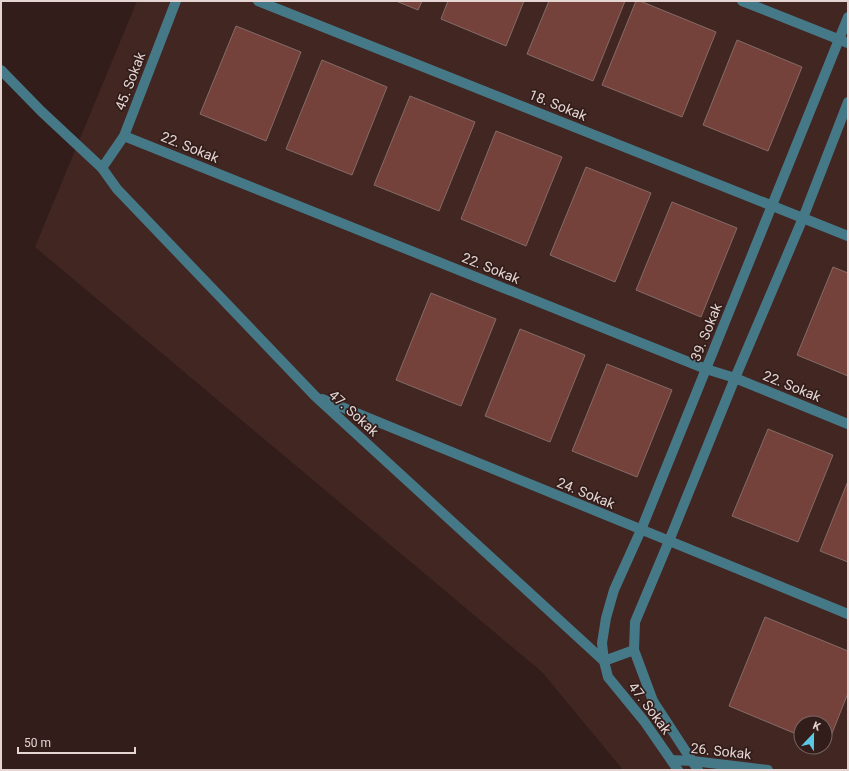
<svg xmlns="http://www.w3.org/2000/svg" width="849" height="771" font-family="Roboto,sans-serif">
	<rect width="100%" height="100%" fill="#321d1a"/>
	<path fill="#412622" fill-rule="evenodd" d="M137 1H848V770H623L542 672 35 247ZM801 723H825V747H801Z"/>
	<g fill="#75423b" stroke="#856b67">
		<path d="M396 1H422L418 10Z"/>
		<path d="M448 1H524L506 46 441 19Z"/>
		<path d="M549 1H625L593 81 527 54Z"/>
		<path d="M636 1H640L716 32 682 117 602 85Z"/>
		<path d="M236 26 301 52 266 141 200 114Z"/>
		<path d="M737 40 802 67 768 151 703 125Z"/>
		<path d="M322 60 387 87 352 175 286 149Z"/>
		<path d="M410 96 475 122 439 211 374 185Z"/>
		<path d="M496 131 562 157 526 246 461 219Z"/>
		<path d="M586 167 651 193 615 282 550 255Z"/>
		<path d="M672 202 737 228 701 317 636 290Z"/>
		<path d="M833 267 848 273V376L797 355Z"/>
		<path d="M431 293 496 319 461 406 396 380Z"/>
		<path d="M520 329 585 355 550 442 485 416Z"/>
		<path d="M607 364 672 390 637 477 572 451Z"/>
		<path d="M768 429 833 455 798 542 732 516Z"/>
		<path d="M848 481V562L820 551Z"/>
		<path d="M765 617 848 651V693L827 746 825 745V723H801V736L729 706Z"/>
	</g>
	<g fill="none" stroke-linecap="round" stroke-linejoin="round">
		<g stroke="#467988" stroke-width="10">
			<path d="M258 1 848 236"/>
			<path d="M742 1 848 43"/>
			<path d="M1 70 41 111 102 168 117 189 315 396 604 661 634 650"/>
			<path d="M124 136 706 369 735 378 848 424"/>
			<path d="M102 168 124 136 176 1"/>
			<path d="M322 399 848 614"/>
			<path d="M671 760 693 761 768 770"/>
			<path d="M678 770 644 721 608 677 604 661 602 643 606 618 614 590 641 530 848 17"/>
			<path d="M698 770 653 701 634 650 635 622 669 541 735 378 803 218 848 102"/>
		</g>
	</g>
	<g text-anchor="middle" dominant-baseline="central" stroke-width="3.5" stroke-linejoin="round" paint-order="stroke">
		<g font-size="14" fill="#e4d5d2" stroke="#321d1a">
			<text transform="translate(130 81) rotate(-69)">45. Sokak</text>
			<text transform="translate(558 105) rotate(22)">18. Sokak</text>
			<text transform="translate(190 147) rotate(22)">22. Sokak</text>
			<text transform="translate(491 268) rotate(22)">22. Sokak</text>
			<text transform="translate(706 332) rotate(-68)">39. Sokak</text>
			<text transform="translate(792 386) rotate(22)">22. Sokak</text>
			<text transform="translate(354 413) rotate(42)">47. Sokak</text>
			<text transform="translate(586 493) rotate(22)">24. Sokak</text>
			<text transform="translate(650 708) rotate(53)">47. Sokak</text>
			<text transform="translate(721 751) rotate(6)">26. Sokak</text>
		</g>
	</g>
	<rect width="849" height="771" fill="none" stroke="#e4d5d2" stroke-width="4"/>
	<g transform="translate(813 735) rotate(22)"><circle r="19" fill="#321d1a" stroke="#796764"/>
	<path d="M0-3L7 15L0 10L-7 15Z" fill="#5ac8e6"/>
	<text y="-6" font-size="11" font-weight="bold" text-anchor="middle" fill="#e4d5d2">K</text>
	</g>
	<path d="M18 747v6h117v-6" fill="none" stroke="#e4d5d2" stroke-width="2"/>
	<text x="24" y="747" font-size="12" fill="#e4d5d2" stroke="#321d1a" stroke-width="3" paint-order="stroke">50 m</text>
</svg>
